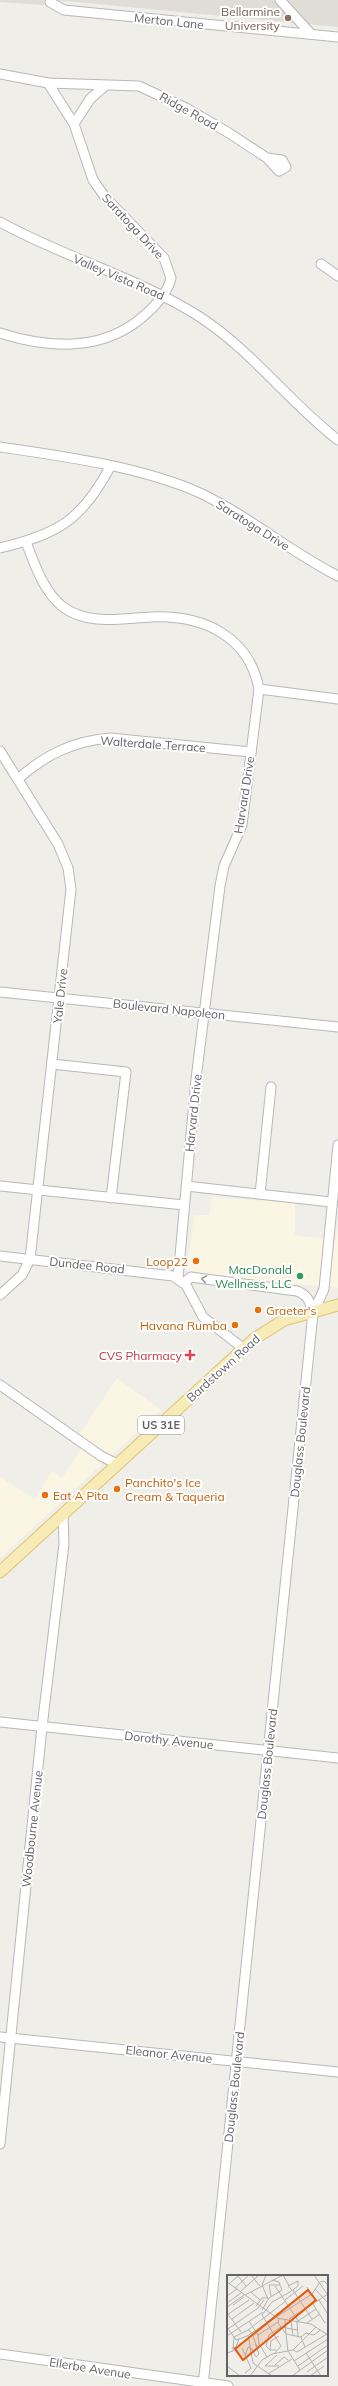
<svg xmlns="http://www.w3.org/2000/svg" width="338" height="2386" font-family="Mulish,sans-serif">
	<rect width="100%" height="100%" fill="#f0eee9"/>
	<g fill="#fbf5e3">
		<path d="M212 1197 295 1203V1235L336 1241 338 1226V1288L195 1274 187 1271 194 1215H209Z"/>
		<path d="M117 1378 161 1410 0 1558V1477L35 1499 52 1471 62 1478 82 1447 75 1441Z"/>
	</g>
	<g fill="#e0ddd7">
		<path d="M0 0H44V5L0 2Z"/>
		<path d="M55 0H338V27L139 8Z"/>
	</g>
	<g fill="none" stroke-linecap="round" stroke-linejoin="round">
		<g stroke="#b5b8bb" stroke-width="11">
			<g id="minor">
				<path d="M280 0 311 34"/>
				<path d="M50 2 64 10 338 37"/>
				<path d="M0 74 48 83 139 86 186 108 229 133 267 158 279 171 286 167 282 160 267 158"/>
				<path d="M74 124 90 99 105 86"/>
				<path d="M0 222C65 258 137 277 200 317 252 351 289 402 338 440"/>
				<path d="M321 264 338 276"/>
				<path d="M0 333C50 349 106 352 147 313 158 303 168 292 171 278L164 258 105 197 93 180 74 124 48 83"/>
				<path d="M0 447C63 456 142 467 200 493 249 516 290 552 338 576"/>
				<path d="M26 542C35 565 43 591 63 607 89 626 122 618 152 617 203 615 249 636 259 689L242 825 224 866 220 886 196 1079 178 1278"/>
				<path d="M0 548C58 534 82 520 110 467"/>
				<path d="M259 689 338 699"/>
				<path d="M0 751 58 844 68 868 71 889 30 1259 22 1275 0 1295"/>
				<path d="M18 779C45 755 73 741 110 738L251 752"/>
				<path d="M0 992 338 1027"/>
				<path d="M52 1064 126 1072 111 1198"/>
				<path d="M0 1186 184 1205"/>
				<path d="M186 1186 331 1202"/>
				<path d="M260 1194 271 1087"/>
				<path d="M0 1256 173 1276 186 1285 203 1317 244 1349"/>
				<path d="M184 1283 191 1277 198 1278 297 1291C308 1295 310 1302 313 1313"/>
				<path d="M0 1385 101 1456 117 1464"/>
				<path d="M0 1722 338 1758"/>
				<path d="M0 2037 338 2072"/>
				<path d="M0 2144 42 1727 64 1544 63 1513"/>
				<path d="M0 2354 228 2386"/>
				<path d="M203 2386 313 1313 324 1289 338 1145"/>
			</g>
		</g>
		<g stroke="#e3c16f" stroke-width="13">
			<path id="major" d="M0 1572 254 1339 284 1320 338 1305"/>
		</g>
		<use href="#minor" stroke="#fff" stroke-width="9"/>
		<use href="#major" stroke="#f7ecb7" stroke-width="11"/>
	</g>
	<defs><path id="oneway-chevron" d="M-2-3.5L2.5 0L-2 3.5" fill="none" stroke-width="1.6" stroke-linecap="round" stroke-linejoin="round"/></defs>
	<use stroke="#989a9c" href="#oneway-chevron" transform="translate(204 1279) rotate(-170)"/>
	<circle fill="#8d6e63" stroke="#fff" stroke-width="1.5" cx="288" cy="18" r="4"/>
	<g fill="#e8710a" stroke="#fff" stroke-width="1.5">
		<circle cx="196" cy="1261" r="4"/>
		<circle cx="258" cy="1310" r="4"/>
		<circle cx="235" cy="1325" r="4"/>
		<circle cx="117" cy="1489" r="4"/>
		<circle cx="45" cy="1495" r="4"/>
	</g>
	<circle fill="#2e9e5b" stroke="#fff" stroke-width="1.5" cx="300" cy="1276" r="4"/>
	<path fill="#e0444e" stroke="#fff" stroke-width="1.5" d="M188 1349h4v4h4v4h-4v4h-4v-4h-4v-4h4z"/>
	<g text-anchor="middle" dominant-baseline="central" stroke-width="4" stroke-linejoin="round" paint-order="stroke">
		<rect fill="#fff" stroke="#909295" stroke-width="1" x="138" y="1416" width="46" height="18" rx="3"/>
		<g font-size="11" font-weight="bold" fill="#606367">
			<text x="161" y="1425">US 31E</text>
		</g>
		<g font-size="12" fill="#785e54" stroke="#fff" text-anchor="end">
			<text x="280" y="11">Bellarmine<tspan x="280" dy="14">University</tspan></text>
		</g>
		<g font-size="12" fill="#606367" stroke="#fff">
			<text transform="translate(169 21) rotate(6)">Merton Lane</text>
			<text transform="translate(189 111) rotate(29)">Ridge Road</text>
			<text transform="translate(133 226) rotate(47)">Saratoga Drive</text>
			<text transform="translate(119 277) rotate(23)">Valley Vista Road</text>
			<text transform="translate(253 525) rotate(32)">Saratoga Drive</text>
			<text transform="translate(153 744) rotate(4)">Walterdale Terrace</text>
			<text transform="translate(244 795) rotate(-81)">Harvard Drive</text>
			<text transform="translate(60 996) rotate(-84)">Yale Drive</text>
			<text transform="translate(169 1009) rotate(6)">Boulevard Napoleon</text>
			<text transform="translate(193 1113) rotate(-84)">Harvard Drive</text>
			<text transform="translate(87 1265) rotate(6)">Dundee Road</text>
			<text transform="translate(223 1368) rotate(-42)">Bardstown Road</text>
			<text transform="translate(300 1442) rotate(-84)">Douglass Boulevard</text>
			<text transform="translate(169 1740) rotate(6)">Dorothy Avenue</text>
			<text transform="translate(267 1764) rotate(-84)">Douglass Boulevard</text>
			<text transform="translate(32 1829) rotate(-84)">Woodbourne Avenue</text>
			<text transform="translate(169 2054) rotate(6)">Eleanor Avenue</text>
			<text transform="translate(234 2087) rotate(-84)">Douglass Boulevard</text>
			<text transform="translate(90 2368) rotate(9)">Ellerbe Avenue</text>
		</g>
		<g font-size="12" fill="#c56008" stroke="#fff" text-anchor="start">
			<text x="188" y="1261" text-anchor="end">Loop22</text>
			<text x="266" y="1310">Graeter's</text>
			<text x="227" y="1325" text-anchor="end">Havana Rumba</text>
			<text x="125" y="1482">Panchito's Ice<tspan x="125" dy="14">Cream &amp; Taqueria</tspan></text>
			<text x="53" y="1495">Eat A Pita</text>
		</g>
		<g font-size="12" fill="#27864d" stroke="#fff" text-anchor="end">
			<text x="292" y="1269">MacDonald<tspan x="292" dy="14">Wellness, LLC</tspan></text>
		</g>
		<g font-size="12" fill="#be3a42" stroke="#fff" text-anchor="end">
			<text x="182" y="1355">CVS Pharmacy</text>
		</g>
	</g>
	<g transform="translate(227 2275)">
		<rect width="101" height="101" fill="#f0eee9"/>
		<path fill="none" stroke="#b2b2b1" stroke-width="1" d="M24 0 33 11M39 0 35 10 41 24M56 0 62 11M87 0 100 19M11 1 19 11M0 7 50 43 84 49 101 60M2 9 12 0M48 11 72 47M80 12 89 27M8 13 22 0M88 14 101 28M66 15 85 44M14 16 32 0M24 17 33 25M18 20 56 0M0 21 10 14M44 21 42 10H53M58 25 76 11M92 25 100 38M0 28 14 18M86 29 98 48M6 30 17 22M29 31 35 23H40M0 32 17 20M35 35 42 23 55 15 52 7 45 5M0 38 14 57M0 40 22 25M5 44 27 28M52 44 51 48 59 59 61 76 73 95M62 44 101 19M58 45 59 59 74 62M22 46 31 60M64 46 66 61M71 46 89 34M70 47 71 61M80 48 93 39M0 52 9 65 20 61 85 19 93 7 97 6 101 10M1 54 31 33 37 25M21 60 26 88 45 101M0 61 36 37M28 70 34 72 40 82M32 70 31 60 51 47M8 72 15 83M78 72 74 62 79 58 87 60 93 55M5 73 9 72 12 64M15 73 24 93 18 98M43 75 44 66 52 61M49 75H43L39 71 42 60 54 52 70 55M66 75 70 77 100 59M0 78 6 76 7 62 21 55 59 26M79 78 94 101M47 79 54 71 35 40 45 27 56 21 66 15 71 11V6L61 11 65 15M50 80 38 91H52M18 81 21 72 25 74 29 82 32 79 25 58 21 55M67 86 101 64M48 90 57 82 61 85M0 91 13 101M71 91 101 70M80 97 101 82M41 99 65 84M23 101 35 85 45 79 66 75 89 52M65 101 101 75M83 101 97 91"/>
		<path fill="#e8590c" fill-opacity="0.15" stroke="#e8590c" stroke-width="2" d="M81 15 89 25 16 85 8 74Z"/>
		<rect width="101" height="101" fill="none" stroke="#606367" stroke-width="2"/>
	</g>
</svg>
